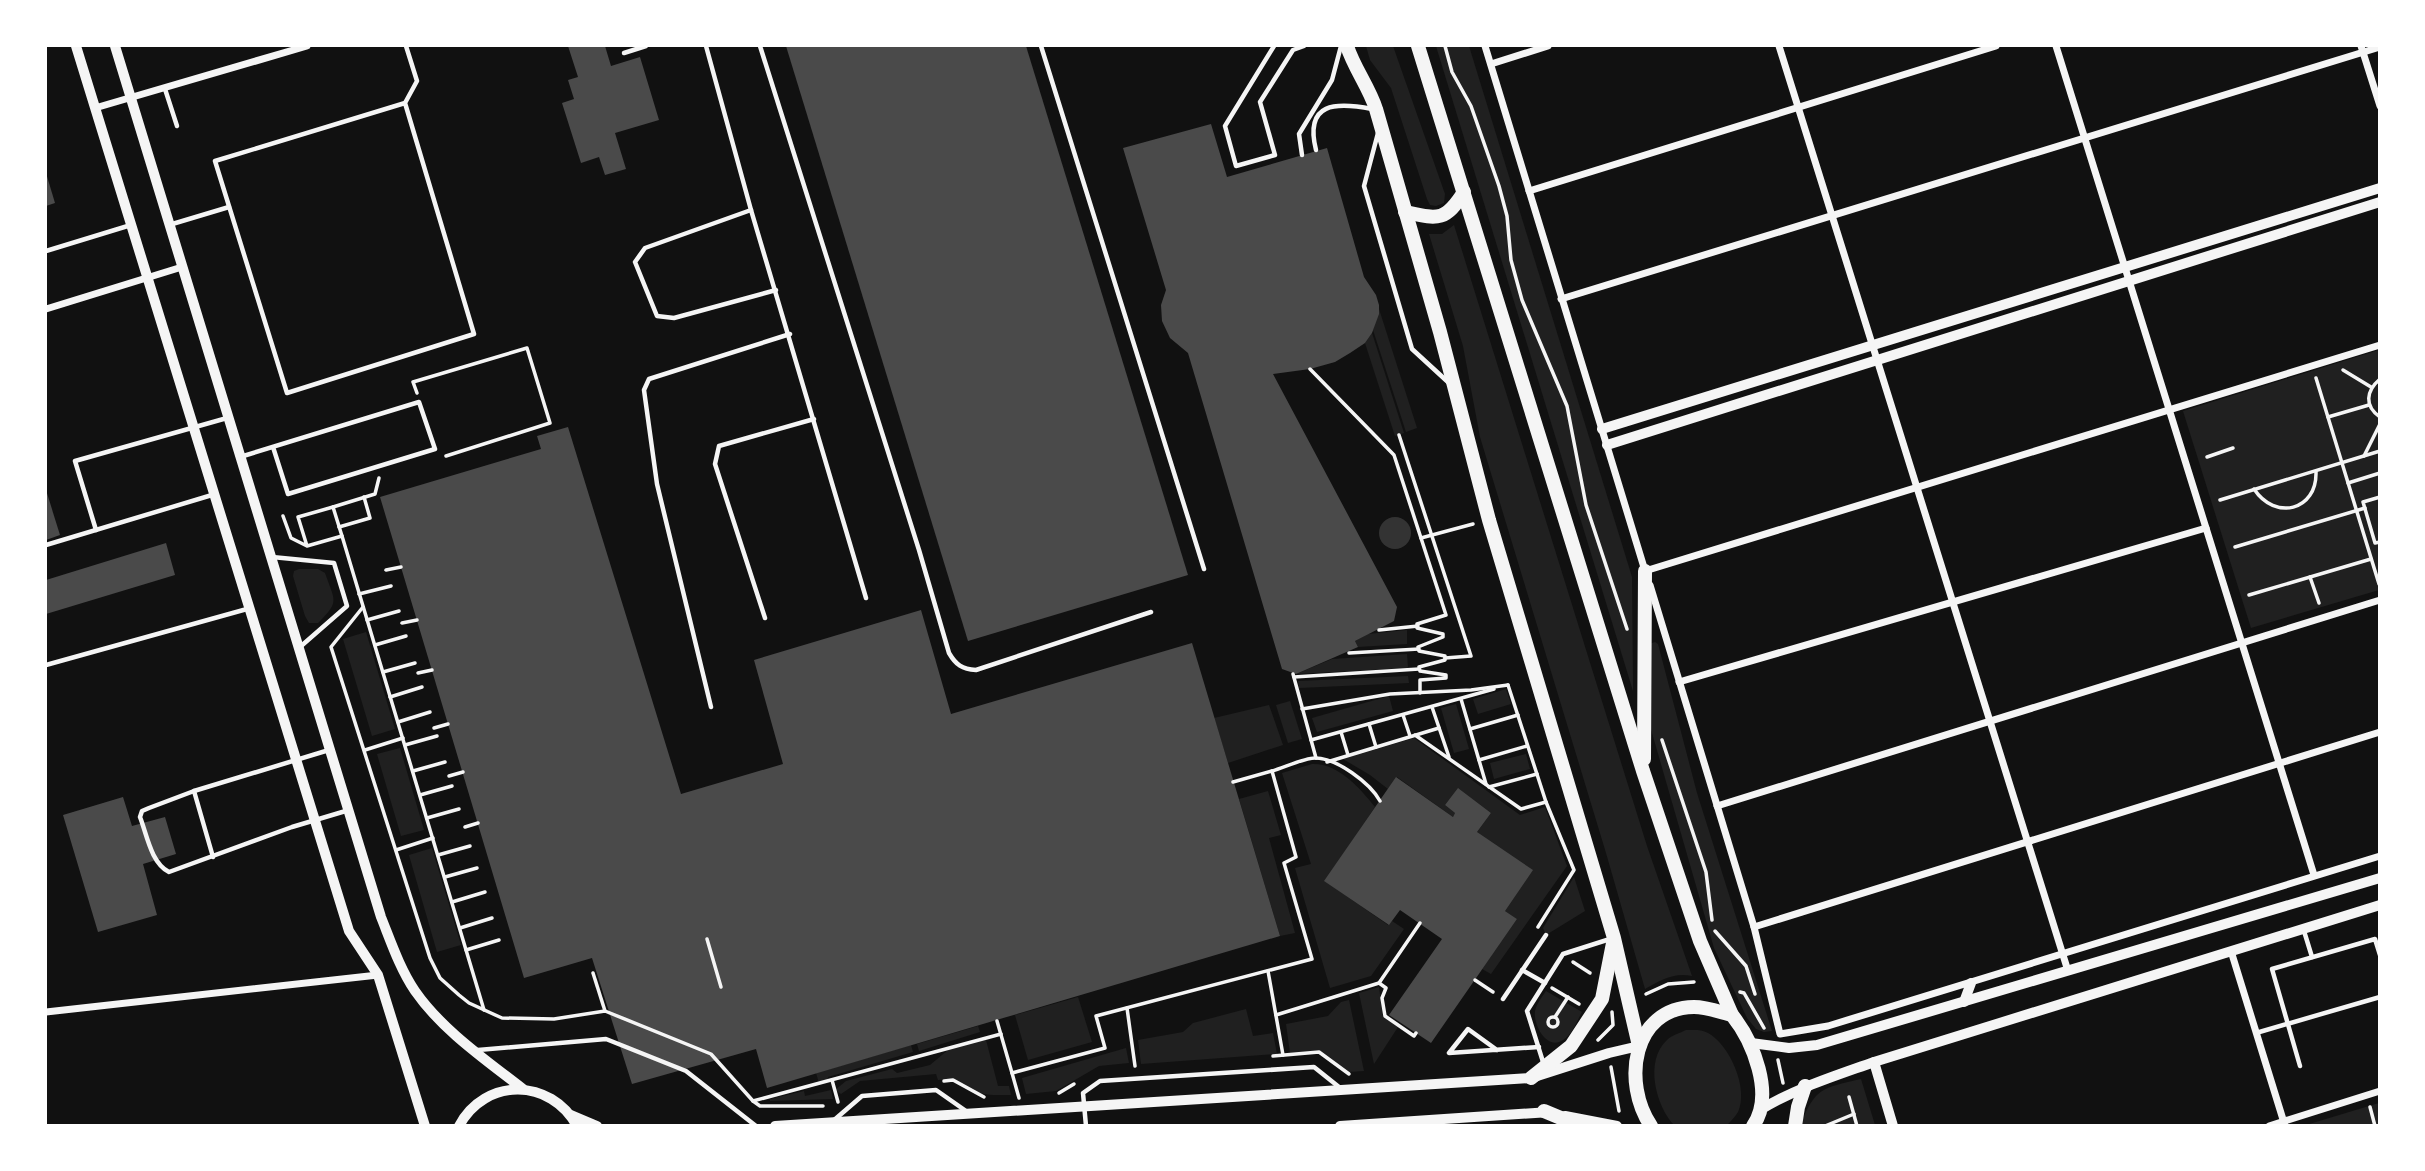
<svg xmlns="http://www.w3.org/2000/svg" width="2425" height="1171" font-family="Ubuntu,sans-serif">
	<rect width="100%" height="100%" fill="#111"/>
	<g fill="#202020">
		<path d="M1366 46H1393L1445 194 1444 203 1436 206 1430 205 1427 199 1391 88 1370 60Z"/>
		<path d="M1436 46H1469L1632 577 1633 691Z"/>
		<path d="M1454 225 1647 846 1692 976C1674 972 1661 980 1645 989L1606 853 1480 437 1463 346 1429 234H1442Z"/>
		<path d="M1379 309 1417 428 1406 432 1373 330Z"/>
		<path d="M1372 333 1404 433 1395 436 1365 343Z"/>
		<path d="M2379 350V590L2251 628 2183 411Z"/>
		<path d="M299 569H318L325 573C335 602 340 601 318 623H309L305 616 293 576 294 571Z"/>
		<path d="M1407 630V644L1358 647 1355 641 1368 634Z"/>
		<path d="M366 632 395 729 372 736 343 639Z"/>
		<path d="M1655 642 1658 644 1697 793 1772 1031 1764 1032 1756 1029 1747 1018 1714 948 1648 719 1649 644Z"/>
		<path d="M1407 654 1408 668 1296 674 1332 659Z"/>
		<path d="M1408 676 1409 683 1299 688 1298 681Z"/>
		<path d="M1506 689 1511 704 1478 714 1473 699Z"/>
		<path d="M1389 696 1393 711 1317 732 1312 718Z"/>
		<path d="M1290 701 1302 739 1288 743 1276 705Z"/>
		<path d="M1456 704 1469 749 1454 753 1441 708Z"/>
		<path d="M1269 705 1283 745 1228 763 1214 718Z"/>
		<path d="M1414 738 1520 815 1545 807 1567 866 1491 974 1482 969 1517 919 1505 911 1477 832 1491 813 1459 789 1445 805 1455 813 1453 817 1397 777 1388 789 1370 775 1343 759Z"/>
		<path d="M400 748 424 830 401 836 377 754Z"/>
		<path d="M1526 754 1530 769 1494 779 1490 763Z"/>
		<path d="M1312 764C1338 763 1360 788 1375 807L1325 881 1388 925 1392 921 1404 929 1371 976 1330 988 1295 868 1311 864 1282 773Z"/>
		<path d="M1268 791 1281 835 1269 838 1295 933 1280 936 1239 799Z"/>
		<path d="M432 848 461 945 437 952 409 855Z"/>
		<path d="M1574 877 1585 911 1546 935 1543 928Z"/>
		<path d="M1379 987 1383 1016 1398 1027 1374 1064 1359 993Z"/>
		<path d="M1546 991 1582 1012C1577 1021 1572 1035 1563 1040 1547 1051 1533 1025 1535 1011 1537 1003 1542 997 1546 991Z"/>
		<path d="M1078 997 1092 1042 1028 1060 1015 1015Z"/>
		<path d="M1349 1000 1364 1071 1349 1072 1319 1050 1290 1053 1286 1024 1328 1016 1341 1002Z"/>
		<path d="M1246 1009 1253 1036 1273 1033 1277 1054 1141 1064 1138 1040 1183 1032 1193 1023Z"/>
		<path d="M978 1026 980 1032 919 1051 917 1044Z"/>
		<path d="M1686 1030C1694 1030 1701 1029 1708 1033 1730 1045 1749 1089 1738 1112 1735 1117 1730 1122 1727 1125H1674C1656 1106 1644 1061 1667 1040 1672 1035 1680 1033 1686 1030Z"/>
		<path d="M986 1040 998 1086H1009L1011 1095C999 1095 987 1096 976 1092 957 1085 960 1078 938 1080L936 1074 860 1081 841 1094 835 1090 846 1081 892 1069 897 1073 930 1065 948 1050Z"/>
		<path d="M911 1045 913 1052 828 1077V1080L819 1083 816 1073Z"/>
		<path d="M1126 1048 1129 1063 1099 1066 1056 1091 1026 1094 1022 1078Z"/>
		<path d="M1861 1079 1875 1125 1800 1126C1815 1087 1823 1088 1861 1079Z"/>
		<path d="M831 1090 833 1099 770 1101V1099L804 1091 805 1096Z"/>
		<path d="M2379 1103V1125H2306Z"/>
	</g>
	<circle fill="#333" cx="1395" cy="533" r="16"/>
	<g fill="#4a4a4a">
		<path d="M568 46H605L611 66 640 57 659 120 615 133 626 169 605 175 599 157 581 163 562 103 574 99 568 80 578 77Z"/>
		<path d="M786 46H1026L1188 575 968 641Z"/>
		<path d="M1211 124 1227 177 1327 148 1364 277 1376 295 1379 305V314L1372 333 1365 343 1350 353 1335 362 1310 369 1273 374 1397 607 1394 621 1355 641 1358 647 1296 674 1282 669 1188 353 1170 338 1162 321 1161 305 1166 290 1123 148Z"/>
		<path d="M46 173 55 203 46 206Z"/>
		<path d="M568 427 681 794 783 764 754 660 921 610 951 714 1192 643 1280 936 767 1088 756 1049 632 1084 592 958 524 978 380 497 541 449 537 436Z"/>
		<path d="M46 490 60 535 46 540Z"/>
		<path d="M166 543 175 575 46 614V580Z"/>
		<path d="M1396 777 1453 817 1455 813 1445 805 1458 788 1491 813 1477 832 1533 870 1505 911 1517 919 1431 1043 1389 1015 1442 939 1400 910 1389 925 1324 881Z"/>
		<path d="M123 797 132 826 165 817 176 854 143 864 157 915 98 932 63 815Z"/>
	</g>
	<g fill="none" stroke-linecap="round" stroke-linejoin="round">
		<g stroke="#f5f5f5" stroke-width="3.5">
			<path d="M1445 46 1452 72 1471 106 1499 186 1507 216 1511 260 1522 300 1567 406 1586 505 1627 629"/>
			<path d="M1310 369 1394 455 1446 615 1417 624V628L1443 634V637L1418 647 1419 651 1445 656V660L1419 667 1420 671 1446 675V678L1420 680V693"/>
			<path d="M2343 370 2371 387"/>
			<path d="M2316 378 2379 584"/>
			<path d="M2380 379C2366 391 2364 406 2380 417"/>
			<path d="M417 393 413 382 527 348 550 423 446 456"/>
			<path d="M2328 417 2369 405"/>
			<path d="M1399 435 1471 656 1445 658"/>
			<path d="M2364 456 2380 424"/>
			<path d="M2207 457 2233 448"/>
			<path d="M2348 483 2380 473"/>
			<path d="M2254 489C2275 521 2317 511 2316 472"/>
			<path d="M2380 497 2363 502 2375 543 2380 542"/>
			<path d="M2220 500 2380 451"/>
			<path d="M333 507 375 494 379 478"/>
			<path d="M283 516 291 538 307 546 342 536 333 507 298 517 307 546"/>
			<path d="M339 527 370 518 364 497"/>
			<path d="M342 536 484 1010"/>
			<path d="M1421 538 1473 524"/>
			<path d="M2235 547 2365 508"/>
			<path d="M386 570 401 567"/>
			<path d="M2310 577 2319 603"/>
			<path d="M359 594 391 586"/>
			<path d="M2249 595 2371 559"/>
			<path d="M363 607 331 647 430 958 440 978 459 995 469 1003 502 1018 554 1019 605 1011 711 1054 753 1101 760 1106H823"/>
			<path d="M367 620 399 611"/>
			<path d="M402 623 417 620"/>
			<path d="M1379 630 1418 626"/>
			<path d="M375 645 406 636"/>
			<path d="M1349 653 1419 649"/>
			<path d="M383 672 415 663"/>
			<path d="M418 673 432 670"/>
			<path d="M1293 674 1316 758"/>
			<path d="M1294 677 1419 669"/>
			<path d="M1508 685 1546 802 1574 870 1538 927"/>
			<path d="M390 697 422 687"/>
			<path d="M1461 699 1486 784"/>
			<path d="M1432 707 1449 757"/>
			<path d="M1302 709 1390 694 1471 690 1508 685"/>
			<path d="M1403 715 1410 736"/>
			<path d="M398 722 430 712"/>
			<path d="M1369 724 1376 747"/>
			<path d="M434 728 448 724"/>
			<path d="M1470 729 1518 715"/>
			<path d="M1341 732 1348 755"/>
			<path d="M1415 735 1521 809 1546 802"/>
			<path d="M1311 740 1494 689"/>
			<path d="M1662 740 1706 872 1712 920"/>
			<path d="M405 745 437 736"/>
			<path d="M365 750 403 738"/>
			<path d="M1479 760 1527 746"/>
			<path d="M1327 762 1439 728"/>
			<path d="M413 771 445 762"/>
			<path d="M1272 771C1283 768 1304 758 1315 758 1337 758 1370 783 1380 801"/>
			<path d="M449 776 463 772"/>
			<path d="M1489 787 1537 774"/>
			<path d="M420 795 452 786"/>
			<path d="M427 818 459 809"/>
			<path d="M465 827 478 823"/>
			<path d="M396 850 433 838"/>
			<path d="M438 855 470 846"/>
			<path d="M445 877 477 868"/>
			<path d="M452 902 485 892"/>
			<path d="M460 928 492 918"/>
			<path d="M1715 931 1746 966 1755 994"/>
			<path d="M707 939 721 987"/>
			<path d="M466 950 499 940"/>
			<path d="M1573 962 1590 973"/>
			<path d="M1268 971 1283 1055"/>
			<path d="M593 973 605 1011"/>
			<path d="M1475 980 1493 992"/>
			<path d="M1379 983 1386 988 1382 998 1385 1016 1414 1036 1416 1033"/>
			<path d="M1552 988 1579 1004"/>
			<path d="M1740 992 1744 993 1764 1028"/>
			<path d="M1646 994 1668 984 1694 982"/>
			<path d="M1127 1008 1135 1066"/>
			<path d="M1276 1015 1379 983 1420 923"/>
			<path d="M1555 1017 1568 997"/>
			<circle cx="1553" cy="1022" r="5"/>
			<path d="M997 1021 1012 1073 1105 1048 1096 1016 1312 959 1284 863 1296 857 1272 771 1233 782"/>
			<path d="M1598 1040 1613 1025 1612 1012"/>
			<path d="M1273 1056 1319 1052 1349 1074"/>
			<path d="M1778 1060 1783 1083"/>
			<path d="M1611 1067 1619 1111"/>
			<path d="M1012 1073 1019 1098"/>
			<path d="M832 1080 838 1102"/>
			<path d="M944 1081 953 1080 984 1097"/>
			<path d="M1059 1093 1074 1084"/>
			<path d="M1849 1097 1857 1126"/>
			<path d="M753 1101 1001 1034"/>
			<path d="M2370 1107 2375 1126"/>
			<path d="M1825 1126 1854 1114"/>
		</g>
		<g stroke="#f5f5f5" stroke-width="4.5">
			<path d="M706 46 751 210 866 598"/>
			<path d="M760 46 919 550 949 653C956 665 962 669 976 670L1151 612"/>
			<path d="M1041 46 1204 569"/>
			<path d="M1274 46 1225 126 1236 166 1275 155 1260 102 1293 50 1304 46"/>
			<path d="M624 53 646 46"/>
			<path d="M165 89 177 126"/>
			<path d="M405 103 474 334 287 393 215 161 405 103 417 81 406 46"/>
			<path d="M1378 133 1364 186 1412 349 1449 383"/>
			<path d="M1316 150C1304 102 1336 102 1372 109"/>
			<path d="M1302 155 1299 134 1332 80 1341 46"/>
			<path d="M751 210 645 248 635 262 657 316 674 318 776 290"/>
			<path d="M169 225 229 207"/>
			<path d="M46 251 131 225"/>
			<path d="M240 457 419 402 435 449 288 494 273 447"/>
			<path d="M96 530 75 461 227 418"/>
			<path d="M46 545 212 495"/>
			<path d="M272 557 334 563 347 606 300 647"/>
			<path d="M765 618 715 464 719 446 814 419"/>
			<path d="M46 665 247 609"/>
			<path d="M711 707 657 484 644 390 649 379 790 334"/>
			<path d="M329 750 194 791 149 808 142 811 140 817C147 835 151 863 169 872L292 827 349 810"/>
			<path d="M194 791 213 857"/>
			<path d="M2304 931 2312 957"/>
			<path d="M1522 970 1545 983"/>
			<path d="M1503 999 1546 935"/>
			<path d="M2256 1033 2380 997"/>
			<path d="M478 1050 606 1039 686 1071 756 1126"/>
			<path d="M1497 1050 1468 1029 1449 1053 1539 1047"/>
			<path d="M1544 1065 1527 1011 1563 954 1610 939"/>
			<path d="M2300 1066 2272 969 2375 939 2380 955"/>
			<path d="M833 1121 862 1096 936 1090 966 1111"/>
			<path d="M1086 1126 1083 1093 1100 1081 1314 1067 1339 1087"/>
		</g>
		<g stroke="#f5f5f5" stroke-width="7">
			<path d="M1485 46 1646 574"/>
			<path d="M1779 46 2068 971"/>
			<path d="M2056 46 2314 875"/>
			<path d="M2361 46 2380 106"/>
			<path d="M1491 64 1548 46"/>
			<path d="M95 108 307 46"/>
			<path d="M1529 191 1996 46"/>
			<path d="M1561 299 2380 47"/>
			<path d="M46 309 182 267"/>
			<path d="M1645 571 2380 345"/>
			<path d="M1650 585 1754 927 1780 1034 1828 1026 2380 856"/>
			<path d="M1679 682 2206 528"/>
			<path d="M1717 806 2380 600"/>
			<path d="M1754 927 2380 732"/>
			<path d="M2231 951 2285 1126"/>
			<path d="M46 1012 378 975"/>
			<path d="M2269 1126 2380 1091"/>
		</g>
		<g stroke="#f5f5f5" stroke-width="10">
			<path d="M76 46 349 931 378 975 425 1126"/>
			<path d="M115 46 381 917C391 942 400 969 415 991 442 1030 486 1060 523 1089"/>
			<path d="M1602 429 2380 188"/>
			<path d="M1607 445 2380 202"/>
			<path d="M1964 1002 1971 983"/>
			<path d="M1751 1043 1789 1048 1817 1045 2380 878"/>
			<path d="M1874 1062 1893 1126"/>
			<path d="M1760 1110C1796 1088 1835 1076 1874 1062L2380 905"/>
			<path d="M571 1115 597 1126"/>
			<path d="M1565 1116 1617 1126"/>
			<path d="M459 1126C485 1077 551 1078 577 1126"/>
			<path d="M775 1126 1531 1078 1609 1053 1639 1046"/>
			<path d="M1340 1126 1550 1112"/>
		</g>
		<g stroke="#f5f5f5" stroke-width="14">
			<path d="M1347 46C1354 68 1369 87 1376 109L1440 332 1489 520 1614 938 1639 1046"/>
			<path d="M1418 46 1643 771 1700 941 1732 1015"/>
			<path d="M1405 212C1438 219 1445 222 1464 192"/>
			<path d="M1644 759 1645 571"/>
			<path d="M1531 1078 1571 1046 1602 999 1613 943"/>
			<path d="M1544 1111 1580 1126"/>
			<path d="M1651 1126C1622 1083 1632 1008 1694 1007 1707 1007 1720 1012 1732 1015 1753 1041 1775 1095 1753 1126"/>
			<path d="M1795 1126 1798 1107 1805 1086"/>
		</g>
	</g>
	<rect width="2425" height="1171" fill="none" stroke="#ffffff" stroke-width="94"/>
</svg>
